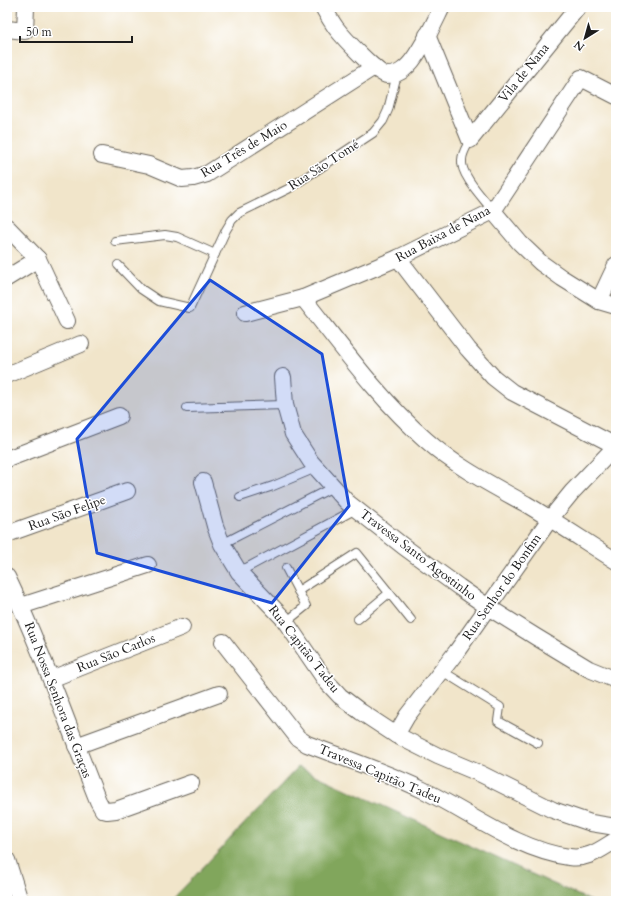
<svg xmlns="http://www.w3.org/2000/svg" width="623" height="908" font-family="Cardo,serif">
	<rect width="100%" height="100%" fill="#fff"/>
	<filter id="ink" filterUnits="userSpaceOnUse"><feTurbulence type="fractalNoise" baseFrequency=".025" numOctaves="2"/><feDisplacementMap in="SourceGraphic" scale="8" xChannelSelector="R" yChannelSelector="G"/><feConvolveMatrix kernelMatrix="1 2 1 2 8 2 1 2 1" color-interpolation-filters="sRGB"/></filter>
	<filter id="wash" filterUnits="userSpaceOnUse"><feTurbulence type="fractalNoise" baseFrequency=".012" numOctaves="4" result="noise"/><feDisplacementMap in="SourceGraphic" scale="16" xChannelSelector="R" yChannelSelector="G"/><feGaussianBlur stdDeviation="0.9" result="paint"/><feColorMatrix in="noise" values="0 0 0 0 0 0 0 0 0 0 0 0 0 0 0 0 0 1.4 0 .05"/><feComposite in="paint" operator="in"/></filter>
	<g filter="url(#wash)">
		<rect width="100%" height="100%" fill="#f1e5ca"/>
		<path fill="#81a65c" stroke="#4e613c" d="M298 767 591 901H171Z"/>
	</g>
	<g filter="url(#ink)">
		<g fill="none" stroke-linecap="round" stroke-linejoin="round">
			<g stroke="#676259" stroke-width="10">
				<g id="service">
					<path d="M470 140C467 146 462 153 462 160 460 175 484 199 493 211"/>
					<path d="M115 241 165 235 177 237 215 254"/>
					<path d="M118 265 141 289 159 301 190 308 226 230 232 220 239 213 288 189 373 133 383 121 388 110 397 74"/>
					<path d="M187 408 285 405"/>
					<path d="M240 497 273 486 316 468"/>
					<path d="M222 544 333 487"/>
					<path d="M286 568 306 606 286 622"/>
					<path d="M239 572 356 509"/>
					<path d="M298 591 357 553 411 620"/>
					<path d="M358 619 389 593"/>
					<path d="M442 671 500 707 498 721 538 743"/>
				</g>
			</g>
			<g stroke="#676259" stroke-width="18">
				<g id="minor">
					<path d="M323 7C327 14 331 21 336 28 343 37 377 74 387 75 394 75 400 73 404 69 418 59 434 23 442 7"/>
					<path d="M7 29 25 31 26 7"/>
					<path d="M427 35 470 140 578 7"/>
					<path d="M102 155 149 165 182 179 193 178 207 174 374 67"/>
					<path d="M493 211 520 243 541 263 562 278 599 301 616 306"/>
					<path d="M7 227 38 259 67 321"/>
					<path d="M398 258 468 349 493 377 512 392 616 446"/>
					<path d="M7 278 38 259"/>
					<path d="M303 298C342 347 379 399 426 440 455 466 492 485 526 504 556 522 586 542 616 561"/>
					<path d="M599 301 616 265"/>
					<path d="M245 313 303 298 398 258 493 211 581 78 616 96"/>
					<path d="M7 375 81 344"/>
					<path d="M283 377 285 405 293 434 311 462 347 502 403 546 459 587 488 607 536 637 589 669 616 680"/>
					<path d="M7 459 119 416"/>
					<path d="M203 482 215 526 222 544 239 572 283 618 326 681 340 696 361 712 396 735 438 756 481 774 553 810 591 823 616 827"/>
					<path d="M7 534 127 491"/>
					<path d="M7 577C42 650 68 726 98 801L103 810 107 811 116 810 191 783"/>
					<path d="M21 606 148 565"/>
					<path d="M223 642 298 738 307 744C346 759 386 772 423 790 469 812 517 850 569 857 588 860 601 849 616 840"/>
					<path d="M51 679 182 627"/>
					<path d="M396 735 407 716 457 651 550 519 572 492 616 446"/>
					<path d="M76 746 219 694"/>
					<path d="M7 860 20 901"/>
				</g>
			</g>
			<use href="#service" stroke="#fff" stroke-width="8"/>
			<use href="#minor" stroke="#fff" stroke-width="16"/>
		</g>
	</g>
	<path fill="#1d4ed8" fill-opacity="0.2" stroke="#1d4ed8" stroke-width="3" stroke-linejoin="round" d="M210 280 322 354 349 506 272 603 97 553 77 439Z"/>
	<g text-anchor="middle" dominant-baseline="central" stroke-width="3" stroke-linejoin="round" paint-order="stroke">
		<g font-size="13" fill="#1c1c1c" stroke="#fff">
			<text transform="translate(524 73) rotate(-51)">Vila de Nana</text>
			<text transform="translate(244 149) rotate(-31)">Rua Três de Maio</text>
			<text transform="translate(324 165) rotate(-33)">Rua São Tomé</text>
			<text transform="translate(443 234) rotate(-28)">Rua Baixa de Nana</text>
			<text transform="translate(67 513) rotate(-20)">Rua São Felipe</text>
			<text transform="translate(418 555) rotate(37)">Travessa Santo Agostinho</text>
			<text transform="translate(502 587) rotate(-55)">Rua Senhor do Bonfim</text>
			<text transform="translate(304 649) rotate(52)">Rua Capitão Tadeu</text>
			<text transform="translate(116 653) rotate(-22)">Rua São Carlos</text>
			<text transform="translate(58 700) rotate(69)">Rua Nossa Senhora das Graças</text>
			<text transform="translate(380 774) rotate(23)">Travessa Capitão Tadeu</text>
		</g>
	</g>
	<rect width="623" height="908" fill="none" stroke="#fff" stroke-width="24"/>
	<g transform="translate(585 38) rotate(217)" stroke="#ffffff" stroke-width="3" paint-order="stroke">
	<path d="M0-3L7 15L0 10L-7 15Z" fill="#1c1c1c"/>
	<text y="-6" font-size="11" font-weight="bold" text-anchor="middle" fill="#1c1c1c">N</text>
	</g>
	<path d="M20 36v6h112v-6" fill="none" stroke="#1c1c1c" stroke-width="2"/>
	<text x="26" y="36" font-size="12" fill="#1c1c1c" stroke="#ffffff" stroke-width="3" paint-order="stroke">50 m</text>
</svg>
